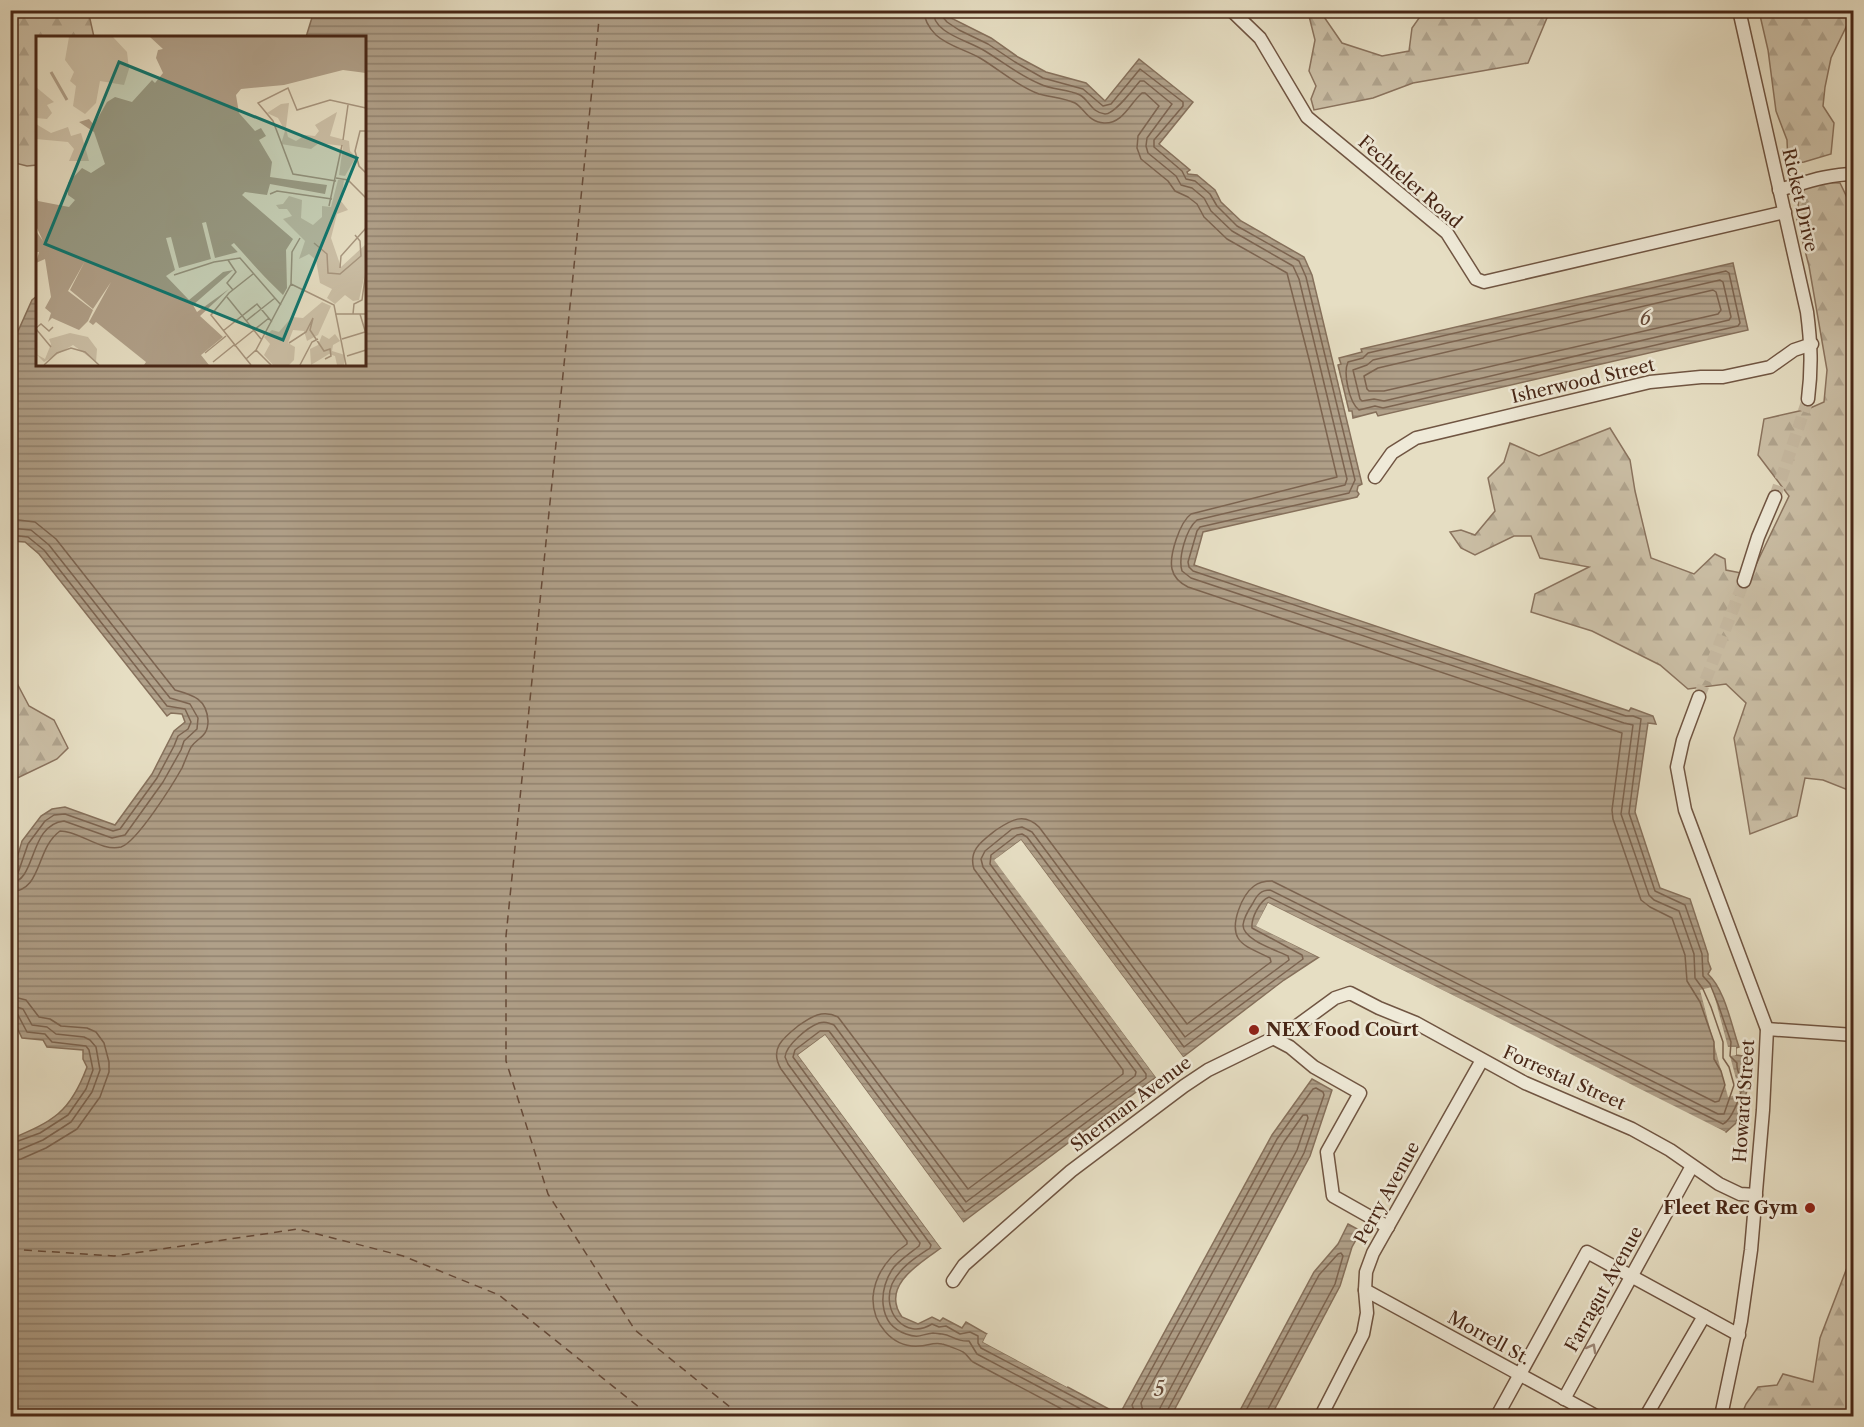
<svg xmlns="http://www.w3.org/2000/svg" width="1864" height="1427" font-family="'Libre Caslon Text',serif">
	<defs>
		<pattern id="forest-firs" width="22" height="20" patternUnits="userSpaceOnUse" patternTransform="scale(1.5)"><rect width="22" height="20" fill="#cbbfa6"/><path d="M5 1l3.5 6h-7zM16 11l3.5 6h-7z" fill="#b0a48e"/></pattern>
		<pattern id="water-rules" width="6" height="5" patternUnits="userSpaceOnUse" patternTransform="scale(1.5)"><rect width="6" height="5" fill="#b0a089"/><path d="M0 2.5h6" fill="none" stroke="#91826f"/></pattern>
	</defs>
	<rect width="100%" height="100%" fill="#e6dec3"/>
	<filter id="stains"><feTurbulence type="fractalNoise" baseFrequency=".00333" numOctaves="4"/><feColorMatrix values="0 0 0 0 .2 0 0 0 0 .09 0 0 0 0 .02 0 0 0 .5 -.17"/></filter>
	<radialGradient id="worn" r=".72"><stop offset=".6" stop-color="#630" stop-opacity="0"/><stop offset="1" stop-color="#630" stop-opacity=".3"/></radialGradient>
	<g fill="url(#forest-firs)" stroke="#8a735e" stroke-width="1.5">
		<path d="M10 11H85L90 19 94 37 38 38 37 165 27 166 11 162Z"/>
		<path d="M1306 11H1320L1342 43 1382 56 1409 51 1412 28 1424 11H1556L1547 18 1528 63 1413 83 1373 98 1314 110 1311 99 1316 86 1309 71 1315 40 1308 12Z"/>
		<path d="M1759 11H1851L1850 19 1831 58 1825 87 1823 106 1834 123 1831 154 1804 162 1788 164 1787 140 1776 111 1768 50Z"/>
		<path d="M1813 182 1840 183 1854 212 1853 792 1823 780 1805 778 1797 816 1750 834 1734 738 1746 703 1726 684 1688 689 1660 665 1592 631 1531 612 1535 594 1589 567 1540 558 1531 536H1514L1475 555 1461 548 1450 532 1461 530 1475 535 1495 511 1488 478 1504 462 1510 443 1539 456 1610 428 1630 460 1635 491 1651 558 1694 574 1715 554 1725 559 1726 570 1751 575 1789 496 1758 455 1764 419 1808 409 1824 402 1827 370 1809 266 1797 220 1799 195Z"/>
		<path d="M10 670 29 706 54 720 68 748 57 759 11 781Z"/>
		<path d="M1853 1252V1416H1741L1746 1404 1758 1387 1777 1385 1783 1374 1813 1382 1820 1338Z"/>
	</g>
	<g fill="url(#water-rules)" stroke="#86705b" stroke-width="1.5">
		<path d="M314 11H945L951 18 991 38 1018 57 1046 72 1086 83 1105 101 1139 59 1193 102 1159 144 1190 170 1187 172 1188 174 1197 175 1215 190 1221 202 1241 221 1304 257 1312 275 1362 484 1358 486 1357 491 1359 494 1357 497 1203 532 1194 565 1629 711 1631 708 1653 716 1656 724 1648 723 1635 812 1660 888 1690 899 1708 954V961L1711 969 1708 974C1725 990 1731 1024 1739 1047L1736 1048V1055L1743 1056 1747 1065 1743 1067 1748 1088 1736 1123 1726 1132 1712 1126 1268 903 1257 926 1319 957 1284 980 1183 1057 1021 840 995 860 1156 1077 963 1222 825 1035 798 1055 941 1248C920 1263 880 1286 902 1317L918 1324 932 1317 940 1321 943 1318 962 1328 966 1322 987 1334 983 1342 1122 1416H11V1139C53 1121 70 1113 87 1067L83 1059V1050L47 1047 43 1040 22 1038 11 1015V878L22 841 41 816 52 809 65 807 115 825 152 774 174 731 185 722 182 714 171 713 167 716 39 554 25 542 11 541 10 349 32 300 37 296 38 364H364V38L306 37Z"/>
		<path d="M1733 263 1748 330 1378 416 1376 412 1353 418 1352 411H1349L1338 365 1341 364 1339 358 1362 352 1361 349Z"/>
		<path d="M1312 1079 1332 1090 1310 1156 1171 1416H1135L1122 1410 1272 1135Z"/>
		<path d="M1348 1224 1361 1231 1352 1247 1340 1286 1271 1416H1237L1314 1272 1338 1244Z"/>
	</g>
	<g fill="#e6dec3">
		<path d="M1021 840 1183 1057 1185 1060 1181 1059 1020 844 998 860 1159 1076 1158 1080 994 860Z"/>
		<path d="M1268 903 1531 1034 1726 1132 1723 1134 1711 1129 1269 907 1260 924 1320 954 1321 958 1256 926Z"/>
		<path d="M1712 987 1728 1047H1736V1055L1730 1056 1740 1094 1728 1097 1700 990Z"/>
		<path d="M825 1035 963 1222 964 1225 961 1223 824 1039 802 1055 944 1248H941L798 1055Z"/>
		<path d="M987 1334 990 1335 987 1341 1069 1384 1067 1387 983 1342Z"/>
	</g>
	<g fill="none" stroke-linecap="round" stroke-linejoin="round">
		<g stroke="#7c6450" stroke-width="1.5">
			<path d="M924 10C924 20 929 28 936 35 948 46 966 50 980 58 1000 70 1017 86 1039 94 1050 97 1065 98 1075 103 1085 109 1088 122 1104 123 1123 124 1130 103 1142 93H1145L1159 106 1138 136 1137 148 1141 159 1168 181 1175 191 1188 197 1197 204 1204 217 1227 239 1287 273 1310 363 1337 477 1191 514C1180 522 1169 555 1172 569 1174 578 1180 583 1188 587L1622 733 1612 810 1613 819 1641 900 1650 907 1672 918 1685 955 1687 981 1700 1002 1714 1042V1059L1721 1071 1725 1085 1719 1101 1715 1102 1272 881C1265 881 1259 882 1254 886 1242 895 1230 924 1238 938 1244 948 1259 952 1270 958L1271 962 1187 1024 1039 827C1024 812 1011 820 996 830 982 841 968 850 974 869L1123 1070V1074L968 1189 838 1017C822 1009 811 1017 798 1026 783 1038 769 1049 781 1069L907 1241V1244C888 1257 875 1274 873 1297 872 1323 892 1348 919 1346 927 1346 933 1342 942 1344 944 1344 962 1351 963 1352 967 1354 969 1359 973 1362L1075 1416"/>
			<path d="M933 10C933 18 937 25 944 30 956 39 972 43 985 51 1003 62 1020 76 1040 84 1052 90 1068 89 1080 95 1089 100 1092 113 1105 114 1115 114 1133 89 1140 81H1144L1172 104 1147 138 1146 146 1148 153 1176 176 1181 185 1192 188 1204 198 1211 211 1232 231 1293 266 1299 279 1347 479 1345 485 1197 520C1186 529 1178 558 1182 571L1191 578 1624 723 1633 725 1621 814 1649 895 1654 900 1679 911 1694 954 1695 978 1703 989 1711 1007 1723 1042V1058L1729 1067 1734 1085 1724 1114H1718L1270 890C1261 890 1257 895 1253 903 1249 909 1244 917 1243 925 1243 940 1276 950 1288 956L1289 960 1185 1037 1032 832 1022 827 1012 829 985 851 981 859 983 867 1136 1072 1135 1076 966 1202 834 1025C829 1023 825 1021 819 1023 808 1027 786 1045 785 1057L788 1064 920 1243 919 1246C910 1253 901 1259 894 1267 878 1288 877 1324 906 1334 920 1339 921 1334 933 1333 936 1333 939 1334 942 1334 952 1335 956 1342 969 1341L977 1354 1094 1416"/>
			<path d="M941 10V15L947 22 959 30 988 44 1015 62 1043 78 1083 89 1103 106 1111 104 1140 69 1183 102V106L1154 140V147L1182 171 1186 179 1195 181 1210 194 1217 206 1237 226 1299 261 1306 277 1355 480 1349 493 1200 527 1197 531 1188 562 1189 567 1193 571 1626 716H1633L1641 719 1629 813 1655 891 1685 905 1702 954 1703 976 1710 984 1718 1004 1731 1042 1730 1056 1737 1063C1736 1071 1742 1078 1742 1086 1741 1096 1731 1121 1723 1124L1269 897C1259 901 1251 919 1252 928L1302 955 1303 959 1184 1047 1027 837 1022 834 1017 835 991 855 990 864 1146 1074V1078L965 1212 829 1031H820L795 1050 793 1057 931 1245 930 1248C915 1258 900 1267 892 1284 881 1311 905 1341 932 1324L939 1327 946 1326 960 1334 970 1332 978 1336V1343L981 1348 1110 1416"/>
			<path d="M1726 271 1729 273 1740 323 1738 326 1383 408 1375 406 1359 410C1349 402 1343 373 1348 362L1363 358 1368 353Z"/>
			<path d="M1720 280 1723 282 1731 317 1729 320 1384 401 1374 399 1362 401 1360 399 1353 370 1367 365 1373 360Z"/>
			<path d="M1713 290 1716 292 1721 310 1718 314 1384 391H1369L1367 389 1364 376 1378 368Z"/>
			<path d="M10 519 35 522 56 539 175 690C193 695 207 699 208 721 208 737 198 737 191 747 188 753 185 761 182 768 173 784 137 842 121 847 101 852 80 831 60 831 35 849 43 891 10 892"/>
			<path d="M10 528 31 530 49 545 170 698 190 704 198 718 197 729 184 741 181 750 163 782 125 835 112 838 64 821C28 825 37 882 10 883"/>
			<path d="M10 535 28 537 44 550 167 706 185 709 191 722 188 729 178 736 174 746 157 778 120 829 113 831 65 814 54 815 45 821 28 844 18 873 10 876"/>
			<path d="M10 996 26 1000 39 1017 50 1019 61 1026 87 1028 96 1032 104 1043 109 1062V1072L100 1097 77 1129 46 1148 21 1159 10 1161"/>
			<path d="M10 1005 23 1009 32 1025 47 1027 56 1034 84 1037 90 1040 96 1047 100 1070 92 1092 71 1122 43 1140 17 1151 10 1152"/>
			<path d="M10 1012 18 1015 27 1032 45 1034 52 1042 86 1046 89 1050 93 1070 86 1089 68 1115 40 1133 10 1144"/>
			<path d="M1136 1416 1132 1405 1277 1139 1313 1089 1316 1088 1323 1092 1324 1095 1304 1153 1167 1411 1166 1416"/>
			<path d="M1144 1416 1141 1403 1284 1142 1303 1115H1307L1308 1118 1297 1150 1160 1408 1159 1416"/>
			<path d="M1243 1416 1319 1275 1338 1254 1341 1253 1343 1256 1335 1284 1267 1411 1266 1416"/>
		</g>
		<g stroke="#674b39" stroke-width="1.5" stroke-dasharray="8 6" stroke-linecap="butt">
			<path d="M600 10 506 936V1061L548 1194 635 1330 741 1416"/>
			<path d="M10 1249 114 1256 298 1229 403 1256 499 1295 650 1416"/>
		</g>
		<g stroke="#c6b9a1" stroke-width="12" stroke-dasharray="12 6" stroke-linecap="butt">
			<path d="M1775 497 1808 399"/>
			<path d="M1699 697 1744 581"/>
		</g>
		<g stroke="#705542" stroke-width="15">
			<g id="minor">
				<path d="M1231 10 1260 38 1307 117 1447 233 1476 279 1484 282 1785 212"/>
				<path d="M1739 10 1807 312C1811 343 1812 367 1808 399"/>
				<path d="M1779 190C1804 183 1828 174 1854 174"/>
				<path d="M1375 477 1392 453 1416 438 1650 382 1701 377H1723L1770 367 1794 350 1812 344"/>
				<path d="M1744 581 1758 537 1775 497"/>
				<path d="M1699 697 1683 740 1677 767 1685 810 1767 1029 1763 1110 1751 1250 1741 1321 1721 1416"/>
				<path d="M1767 1029 1854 1035"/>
				<path d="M1273 1038 1290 1047 1314 1067 1360 1093 1327 1152 1333 1196 1388 1227"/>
				<path d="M953 1281 964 1265 1071 1171 1184 1086 1208 1070 1294 1028 1335 998 1350 993 1379 1008 1416 1023 1525 1083 1632 1129 1670 1150 1719 1184 1740 1194 1756 1195"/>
				<path d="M1365 1290 1596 1416"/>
				<path d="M1564 1399 1692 1166"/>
				<path d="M1321 1416 1363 1334 1367 1313 1365 1290 1366 1272 1373 1253 1482 1060"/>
				<path d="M1497 1416 1587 1252 1739 1335"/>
				<path d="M1646 1416 1704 1316"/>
			</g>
		</g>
		<use href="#minor" stroke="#efead8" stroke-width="12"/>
	</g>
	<defs><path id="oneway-chevron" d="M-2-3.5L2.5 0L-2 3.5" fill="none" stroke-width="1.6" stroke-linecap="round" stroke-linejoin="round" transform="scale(1.5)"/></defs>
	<use stroke="#9c8878" href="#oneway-chevron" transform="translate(1592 1348) rotate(-61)"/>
	<g fill="#8f2418" stroke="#efead8" stroke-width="2">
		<circle cx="1254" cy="1030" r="6"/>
		<circle cx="1810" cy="1208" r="6"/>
	</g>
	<g text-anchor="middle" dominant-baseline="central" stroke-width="5" stroke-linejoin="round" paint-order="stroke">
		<g font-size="18" fill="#482717" stroke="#efead8">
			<text transform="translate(1410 182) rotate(41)">Fechteler Road</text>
			<text transform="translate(1800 200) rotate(77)">Ricket Drive</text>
			<text transform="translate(1583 381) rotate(-13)">Isherwood Street</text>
			<text transform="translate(1564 1078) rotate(24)">Forrestal Street</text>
			<text transform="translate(1744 1101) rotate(-86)">Howard Street</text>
			<text transform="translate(1131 1104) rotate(-37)">Sherman Avenue</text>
			<text transform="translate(1387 1193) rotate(-61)">Perry Avenue</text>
			<text transform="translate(1604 1289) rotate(-61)">Farragut Avenue</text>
			<text transform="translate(1489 1338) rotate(29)">Morrell St.</text>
		</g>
		<g font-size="18" font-weight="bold" fill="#482717" stroke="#efead8" text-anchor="start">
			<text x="1266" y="1030">NEX Food Court</text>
			<text x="1798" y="1208" text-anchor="end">Fleet Rec Gym</text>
		</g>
		<g font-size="20" font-style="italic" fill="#674b39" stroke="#efead8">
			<text x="1645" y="318">6</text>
			<text x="1159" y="1389">5</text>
		</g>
	</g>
	<g transform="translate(36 36)">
		<rect width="330" height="330" fill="#e6dec3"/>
		<path d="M33 1H77L91 16 93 33 88 49 64 45 60 67 49 78 37 70 40 50 34 45 38 36 29 24ZM0 51 18 66 11 69 16 77 11 83 0 82ZM253 67 250 92 252 101 260 105 269 99 279 100 283 95 279 89 301 76 294 100 313 105 314 115 320 121 309 140 303 139 307 110 283 107 275 113 245 108 249 95 242 82 231 77 245 68ZM0 88 15 97 32 91 35 100 45 97 53 125H33L38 113 32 106 0 103ZM302 144H308L305 165 312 174 301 178 295 202 305 231 330 208V233L323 264 317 265 309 259 299 268 291 262 296 253 284 247 280 224 273 218 263 223 269 205 247 183 256 180 251 173H243L240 169 247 168 253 160 266 164 265 182 277 189 286 181V170L295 171ZM286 266 295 270 282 299 271 305 268 295 257 294 252 307 259 311 258 324 253 329H237L228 319 234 308 228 301 236 294 243 296 256 281 267 282ZM34 297 52 301 61 313 60 326 37 309 8 326 0 318 9 323 15 308 13 303ZM299 298 304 305 297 309 296 315 309 319 308 329H301L299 320 293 318 275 329 274 313 282 309 286 299 293 303Z" fill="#cbbfa6"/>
		<path d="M114 1H330V37L307 34 248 49 205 53 200 59 203 77 219 95 225 92 230 100 223 104 236 126 234 141 291 149 289 158 234 148 231 159 209 156 206 159 257 203 250 214 251 252 247 259 196 209 202 216 179 222 170 186 166 187 175 223 143 232 135 201 130 202 139 234 130 240 153 264 187 236 197 234 157 269 161 276 193 253 164 280 187 301 165 319 173 329H108L110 326 60 286 57 289 53 286 75 246 57 273 34 254 49 225 32 255 57 274 52 285 43 294 16 282 12 286 15 277 9 272 15 261 9 223 0 227 3 216H0V195L7 205 0 190V160L2 165 33 171 39 164 32 159V147L46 132 55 137 69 128 58 96 43 86 53 83 58 89 71 66 79 61 96 66 116 44 119 47 127 37 120 22 122 14 127 13Z" fill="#b0a089"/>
		<path d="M198 207 225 237 245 259 195 209Z" fill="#e6dec3"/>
		<path fill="none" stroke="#b0a089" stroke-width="3" d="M15 36 31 64M0 174 33 192 57 198 80 217 138 321 147 329M151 329 140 319 135 300 95 228 91 207 99 171 167 43 173 1"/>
		<path fill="none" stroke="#a7957e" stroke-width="1.5" d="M330 95H324L319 115 323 130 330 137M307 104 312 69M300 142 312 144 330 162M300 145 257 138 237 85 222 67 252 52 261 74 294 64 330 72M234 158 241 155 296 163M293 170 306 109M278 207 291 218 292 237 304 238 325 220 324 205 319 199M192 224 200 236 191 247 197 254M304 232 305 220 330 192M138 239 178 226 204 222 245 269M255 248 298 269 310 329M191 261 225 303M299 278H330M317 278 318 268 326 264 330 235M324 278 330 298M210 285 239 262M0 292 5 288 13 295 17 291M0 293 15 311M187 295 221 268 236 286M306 303 329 296M253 307 270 296 277 282 274 294 288 315 294 313 295 320 289 323M198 310 233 282M220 314 235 329M169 317 190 300M311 320 330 314M210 323 220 314 255 248 256 216 264 202M177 326 198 309M8 329 21 317 35 312 49 316 63 329M215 329 175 279 193 257 217 238M264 329 276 306 282 303"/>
		<path fill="#0f766e" fill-opacity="0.15" stroke="#0f766e" stroke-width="3" d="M83 26 321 122 247 304 9 208Z"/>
		<rect width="330" height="330" fill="none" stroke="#482717" stroke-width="3"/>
	</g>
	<rect width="1864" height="1427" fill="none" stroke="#e6dec3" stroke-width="36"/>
	<rect x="12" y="12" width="1840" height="1403" fill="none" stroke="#482717" stroke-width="3"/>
	<rect x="18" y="18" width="1828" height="1391" fill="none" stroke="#482717" stroke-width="1.5"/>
	<rect width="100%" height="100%" filter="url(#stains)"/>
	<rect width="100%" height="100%" fill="url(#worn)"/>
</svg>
